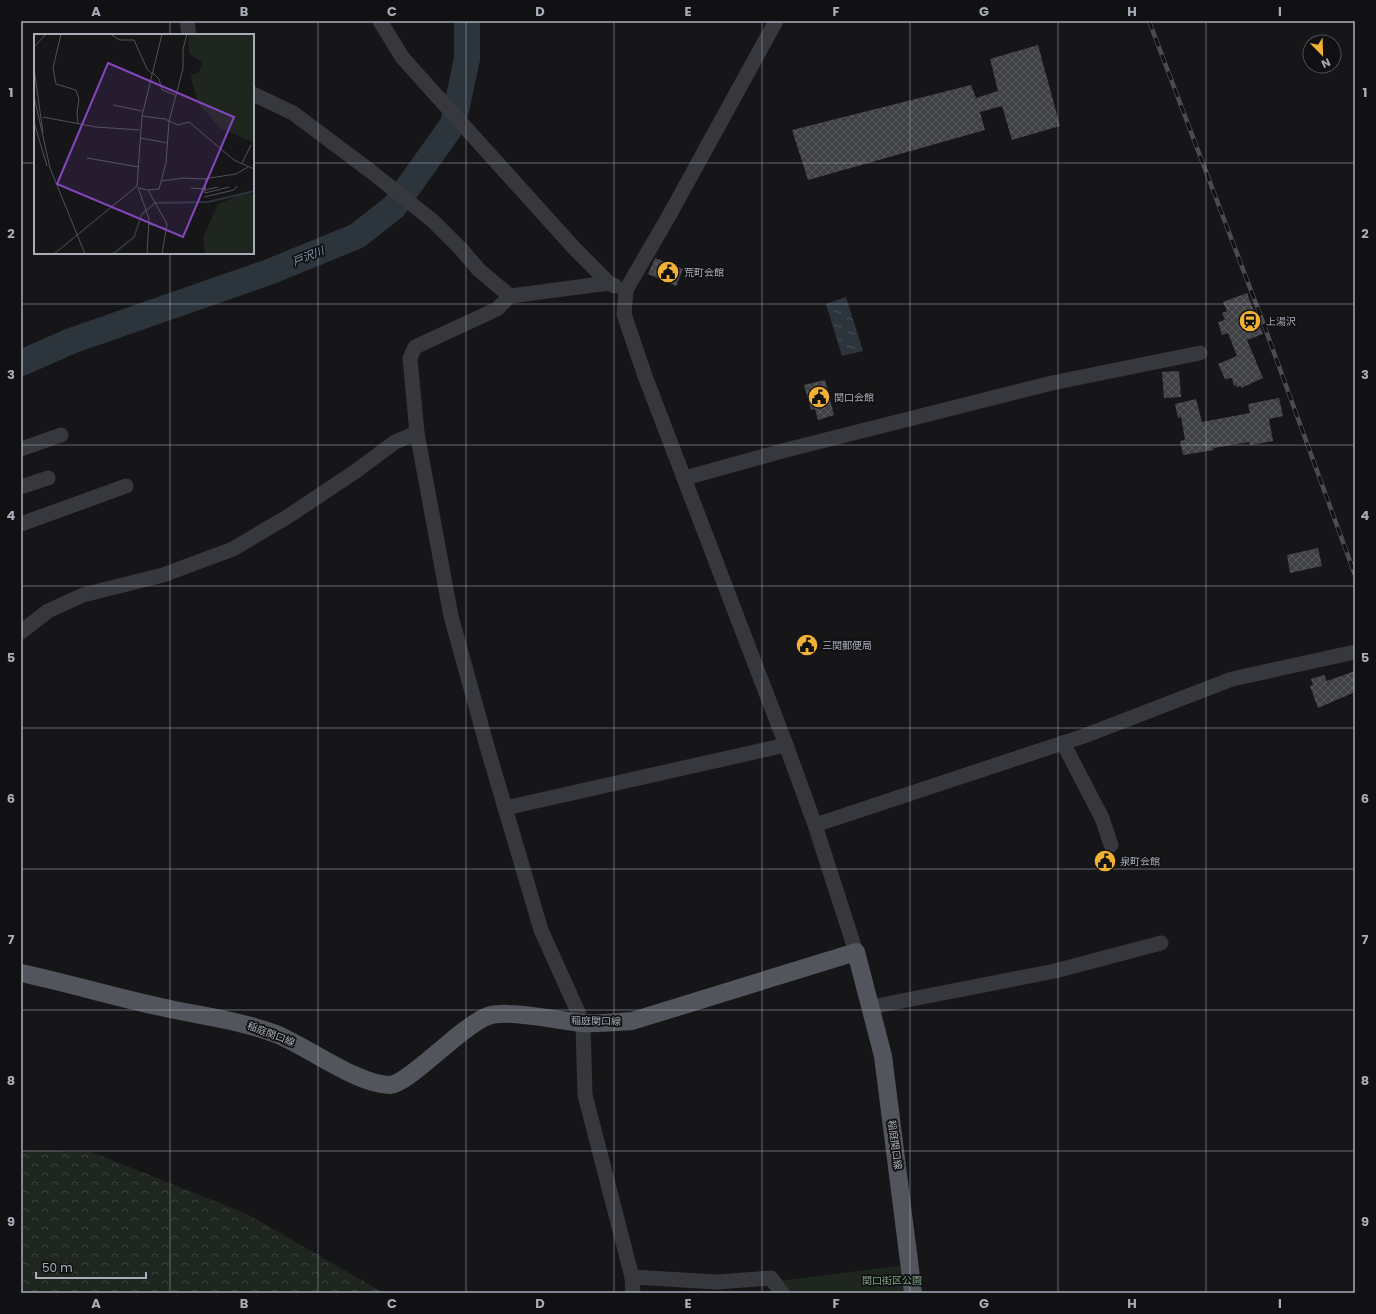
<svg xmlns="http://www.w3.org/2000/svg" width="1376" height="1314" font-family="Poppins,'Noto Sans JP',sans-serif">
	<defs>
		<pattern id="forest-crowns" width="20" height="18" patternUnits="userSpaceOnUse"><rect width="20" height="18" fill="#1e261f"/><path d="M2 6a3 3 0 1 1 6 0M12 15a3 3 0 1 1 6 0" fill="none" stroke="#3c433d"/></pattern>
		<pattern id="water-ripples" width="26" height="14" patternUnits="userSpaceOnUse"><rect width="26" height="14" fill="#2c353c"/><path d="M2 4q2-2 4 0t4 0M15 11q2-2 4 0t4 0" fill="none" stroke="#485056"/></pattern>
		<pattern id="building-cross-hatch" width="8" height="8" patternUnits="userSpaceOnUse"><rect width="8" height="8" fill="#404145"/><path d="M0 0l8 8M0 8l8-8" fill="none" stroke="#595a5e"/></pattern>
	</defs>
	<rect width="100%" height="100%" fill="#161618"/>
	<path fill="#1e261f" d="M906 1265 910 1293H788L778 1281Z"/>
	<path fill="url(#forest-crowns)" d="M21 1150 92 1152 247 1214 384 1293H21Z"/>
	<path fill="url(#water-ripples)" d="M846 297 863 351 842 356 826 304Z"/>
	<g fill="none" stroke-linecap="round" stroke-linejoin="round">
		<path stroke="#2c353c" stroke-width="26" d="M21 363 71 341 269 272 357 236 394 207 453 124 467 59V21"/>
	</g>
	<g fill="url(#building-cross-hatch)">
		<path d="M1038 45 1060 126 1012 140 1002 106 980 112 985 130 808 180 792 130 971 85 976 98 998 91 990 59Z"/>
		<path d="M655 258 683 269 676 286 648 274Z"/>
		<path d="M1247 293 1263 334 1247 340 1263 378 1241 388V386L1237 387 1236 385 1234 386 1232 378 1225 379 1218 364 1237 356 1228 333 1222 335 1218 322 1225 320 1222 313 1227 311 1223 302Z"/>
		<path d="M1179 371 1181 397 1164 398 1162 372Z"/>
		<path d="M825 380 834 415 818 420 815 409 811 410 804 385Z"/>
		<path d="M1279 398 1283 416 1269 419 1273 441 1250 445 1249 442 1213 448 1214 450 1183 455 1180 441 1185 440 1181 417 1178 418 1175 404 1196 399 1202 422 1250 413 1248 404Z"/>
		<path d="M1318 548 1322 566 1290 573 1287 555Z"/>
		<path d="M1355 671V692L1318 708 1310 686 1313 685 1311 679 1324 675 1327 681Z"/>
		<path d="M1106 852 1112 854 1116 866 1099 872 1094 856Z"/>
	</g>
	<g fill="none" stroke-linecap="round" stroke-linejoin="round">
		<g stroke="#37383d" stroke-width="15">
			<path d="M187 21 189 35"/>
			<path d="M380 21 402 57 427 85 574 248 609 283 615 286"/>
			<path d="M776 21 670 214 626 290 624 314 645 376 786 745 815 825 856 952"/>
			<path d="M253 94 293 113 373 173 433 221 461 249 479 270 510 296"/>
			<path d="M609 283 510 296 497 309 415 347 410 358 417 433 451 616 488 750 541 930 583 1023 585 1095 632 1277 633 1293"/>
			<path d="M21 449 61 435"/>
			<path d="M685 478 786 450 1052 383 1200 353"/>
			<path d="M21 487 48 478"/>
			<path d="M21 524 126 486"/>
			<path d="M21 632 48 611 83 595 163 575 233 549 287 517 356 471 395 442 417 433"/>
			<path d="M1063 743 1102 818 1111 845"/>
			<path d="M505 808 786 745"/>
			<path d="M815 825 1084 736 1232 679 1355 652"/>
			<path d="M871 1007 1055 971 1161 943"/>
			<path d="M632 1277 717 1282 771 1278 782 1293"/>
		</g>
		<path stroke="#53555c" stroke-width="18" d="M21 973C68 983 114 997 161 1007 200 1016 239 1020 276 1034 308 1047 358 1085 390 1085 409 1084 461 1026 488 1016 506 1009 561 1021 583 1023 600 1024 616 1022 632 1021L856 952 883 1056 913 1293"/>
		<g stroke="#4a4c52" stroke-width="4.5">
			<path id="rail" d="M1149 21 1261 317 1355 575"/>
		</g>
		<use href="#rail" stroke="#111113" stroke-width="3" stroke-dasharray="9" stroke-linecap="butt"/>
	</g>
	<path fill="none" stroke="#a8adb8" stroke-width="1" stroke-opacity="0.55" d="M170 21V35M318 21V1293M466 21V1293M614 21V1293M762 21V1293M910 21V1293M1058 21V1293M1206 21V1293M21 163H35M253 163H1355M170 253V1293M21 304H1355M21 445H1355M21 586H1355M21 728H1355M21 869H1355M21 1010H1355M21 1151H1355"/>
	<defs>
		<g id="civic-disc" transform="scale(1.15)"><circle r="9.5" fill="#f2b134" stroke="#111113"/><path d="M-.6-6.5H3V-4.5H.6V-3L4-1V1h2V6H-6V1h2V-1L-.6-3ZM-1.2 2.5V6h2.4V2.5Z" fill="#111"/></g>
		<g id="station-disc" transform="scale(1.15)"><circle r="9.5" fill="#f2b134" stroke="#111113"/><path d="M-3-6H3Q5-6 5-4V2Q5 4 3 4L4.5 6H3L1.5 4h-3L-3 6H-4.5L-3 4Q-5 4-5 2V-4Q-5-6-3-6ZM-3.5-4v3h7v-3ZM-3.5 1v1.5H-2V1ZM2 1v1.5H3.5V1Z" fill="#111"/></g>
	</defs>
	<g fill-rule="evenodd">
		<use href="#civic-disc" x="668" y="272"/>
		<use href="#station-disc" x="1250" y="321"/>
		<use href="#civic-disc" x="819" y="397"/>
		<use href="#civic-disc" x="807" y="645"/>
		<use href="#civic-disc" x="1105" y="861"/>
	</g>
	<g text-anchor="middle" dominant-baseline="central" stroke-width="3.5" stroke-linejoin="round" paint-order="stroke">
		<g font-size="10" fill="#a8adb8" stroke="#111113" text-anchor="start">
			<text x="684" y="272">荒町会館</text>
			<text x="1266" y="321">上湯沢</text>
			<text x="834" y="397">関口会館</text>
			<text x="822" y="645">三関郵便局</text>
			<text x="1120" y="861">泉町会館</text>
		</g>
		<g font-size="10" fill="#a8adb8" stroke="#111113">
			<text transform="translate(596 1021) rotate(1)">稲庭関口線</text>
			<text transform="translate(271 1034) rotate(21)">稲庭関口線</text>
			<text transform="translate(895 1145) rotate(82)">稲庭関口線</text>
		</g>
		<g font-size="10" fill="#7fa381" stroke="#111113">
			<text x="892" y="1280">関口街区公園</text>
		</g>
		<g font-size="11" font-style="italic" fill="#7f9bb3" stroke="#111113">
			<text transform="translate(308 256) rotate(-22)">戸沢川</text>
		</g>
	</g>
	<g transform="translate(34 34)">
		<rect width="220" height="220" fill="#161618"/>
		<path d="M154 0H220V109L186 94 164 69 157 44 158 41 165 38 168 28 155 20ZM211 159 220 160V220H171L169 204 184 170Z" fill="#1e261f"/>
		<path fill="none" stroke="#2c353c" stroke-width="2" d="M79 220 100 203 108 180 121 169 174 168 220 157"/>
		<path fill="none" stroke="#505258" stroke-width="1" d="M27 0 19 34 22 50 42 56 45 65 43 79 44 90M76 0 86 6H100L113 35 118 40M128 0 108 82 131 85 144 91 155 88 200 126 220 135M0 13 12 0M0 34 9 99M119 39 125 45 128 56 141 61M0 62 16 134 51 220M79 71 108 77M9 83 62 93 106 96M0 88 13 132M106 104 134 109M53 124 105 133M208 129 217 111M128 147 149 144 169 145 202 140 214 133M104 153 115 185 113 220M104 154 114 156 125 155 132 129 135 87 149 35V15L153 0M157 154 172 155M114 156 133 190 128 220M171 156 184 153M171 159 195 153M171 159 172 144M170 163 200 156 203 152M115 190 133 195M20 220 103 152 108 82"/>
		<path fill="#8446be" fill-opacity="0.15" stroke="#8446be" stroke-width="2" d="M74 29 200 83 149 203 23 150Z"/>
		<rect width="220" height="220" fill="none" stroke="#a8adb8" stroke-width="2"/>
	</g>
	<rect width="1376" height="1314" fill="none" stroke="#111113" stroke-width="44"/>
	<g transform="translate(1322 54) rotate(157)"><circle r="19" fill="#111113" stroke="#4d4f55"/>
	<path d="M0-3L7 15L0 10L-7 15Z" fill="#f2b134"/>
	<text y="-6" font-size="11" font-weight="bold" text-anchor="middle" fill="#a8adb8">N</text>
	</g>
	<path d="M36 1272v6h110v-6" fill="none" stroke="#a8adb8" stroke-width="2"/>
	<text x="42" y="1272" font-size="12" fill="#a8adb8" stroke="#111113" stroke-width="3" paint-order="stroke">50 m</text>
	<rect x="22" y="22" width="1332" height="1270" fill="none" stroke="#a8adb8" stroke-width="1.5"/>
	<g font-size="13" text-anchor="middle" font-weight="bold" fill="#a8adb8">
		<text x="96" y="16">A</text>
		<text x="244" y="16">B</text>
		<text x="392" y="16">C</text>
		<text x="540" y="16">D</text>
		<text x="688" y="16">E</text>
		<text x="836" y="16">F</text>
		<text x="984" y="16">G</text>
		<text x="1132" y="16">H</text>
		<text x="1280" y="16">I</text>
		<text x="11" y="97">1</text>
		<text x="1365" y="97">1</text>
		<text x="11" y="238">2</text>
		<text x="1365" y="238">2</text>
		<text x="11" y="379">3</text>
		<text x="1365" y="379">3</text>
		<text x="11" y="520">4</text>
		<text x="1365" y="520">4</text>
		<text x="11" y="662">5</text>
		<text x="1365" y="662">5</text>
		<text x="11" y="803">6</text>
		<text x="1365" y="803">6</text>
		<text x="11" y="944">7</text>
		<text x="1365" y="944">7</text>
		<text x="11" y="1085">8</text>
		<text x="1365" y="1085">8</text>
		<text x="11" y="1226">9</text>
		<text x="1365" y="1226">9</text>
		<text x="96" y="1308">A</text>
		<text x="244" y="1308">B</text>
		<text x="392" y="1308">C</text>
		<text x="540" y="1308">D</text>
		<text x="688" y="1308">E</text>
		<text x="836" y="1308">F</text>
		<text x="984" y="1308">G</text>
		<text x="1132" y="1308">H</text>
		<text x="1280" y="1308">I</text>
	</g>
</svg>
